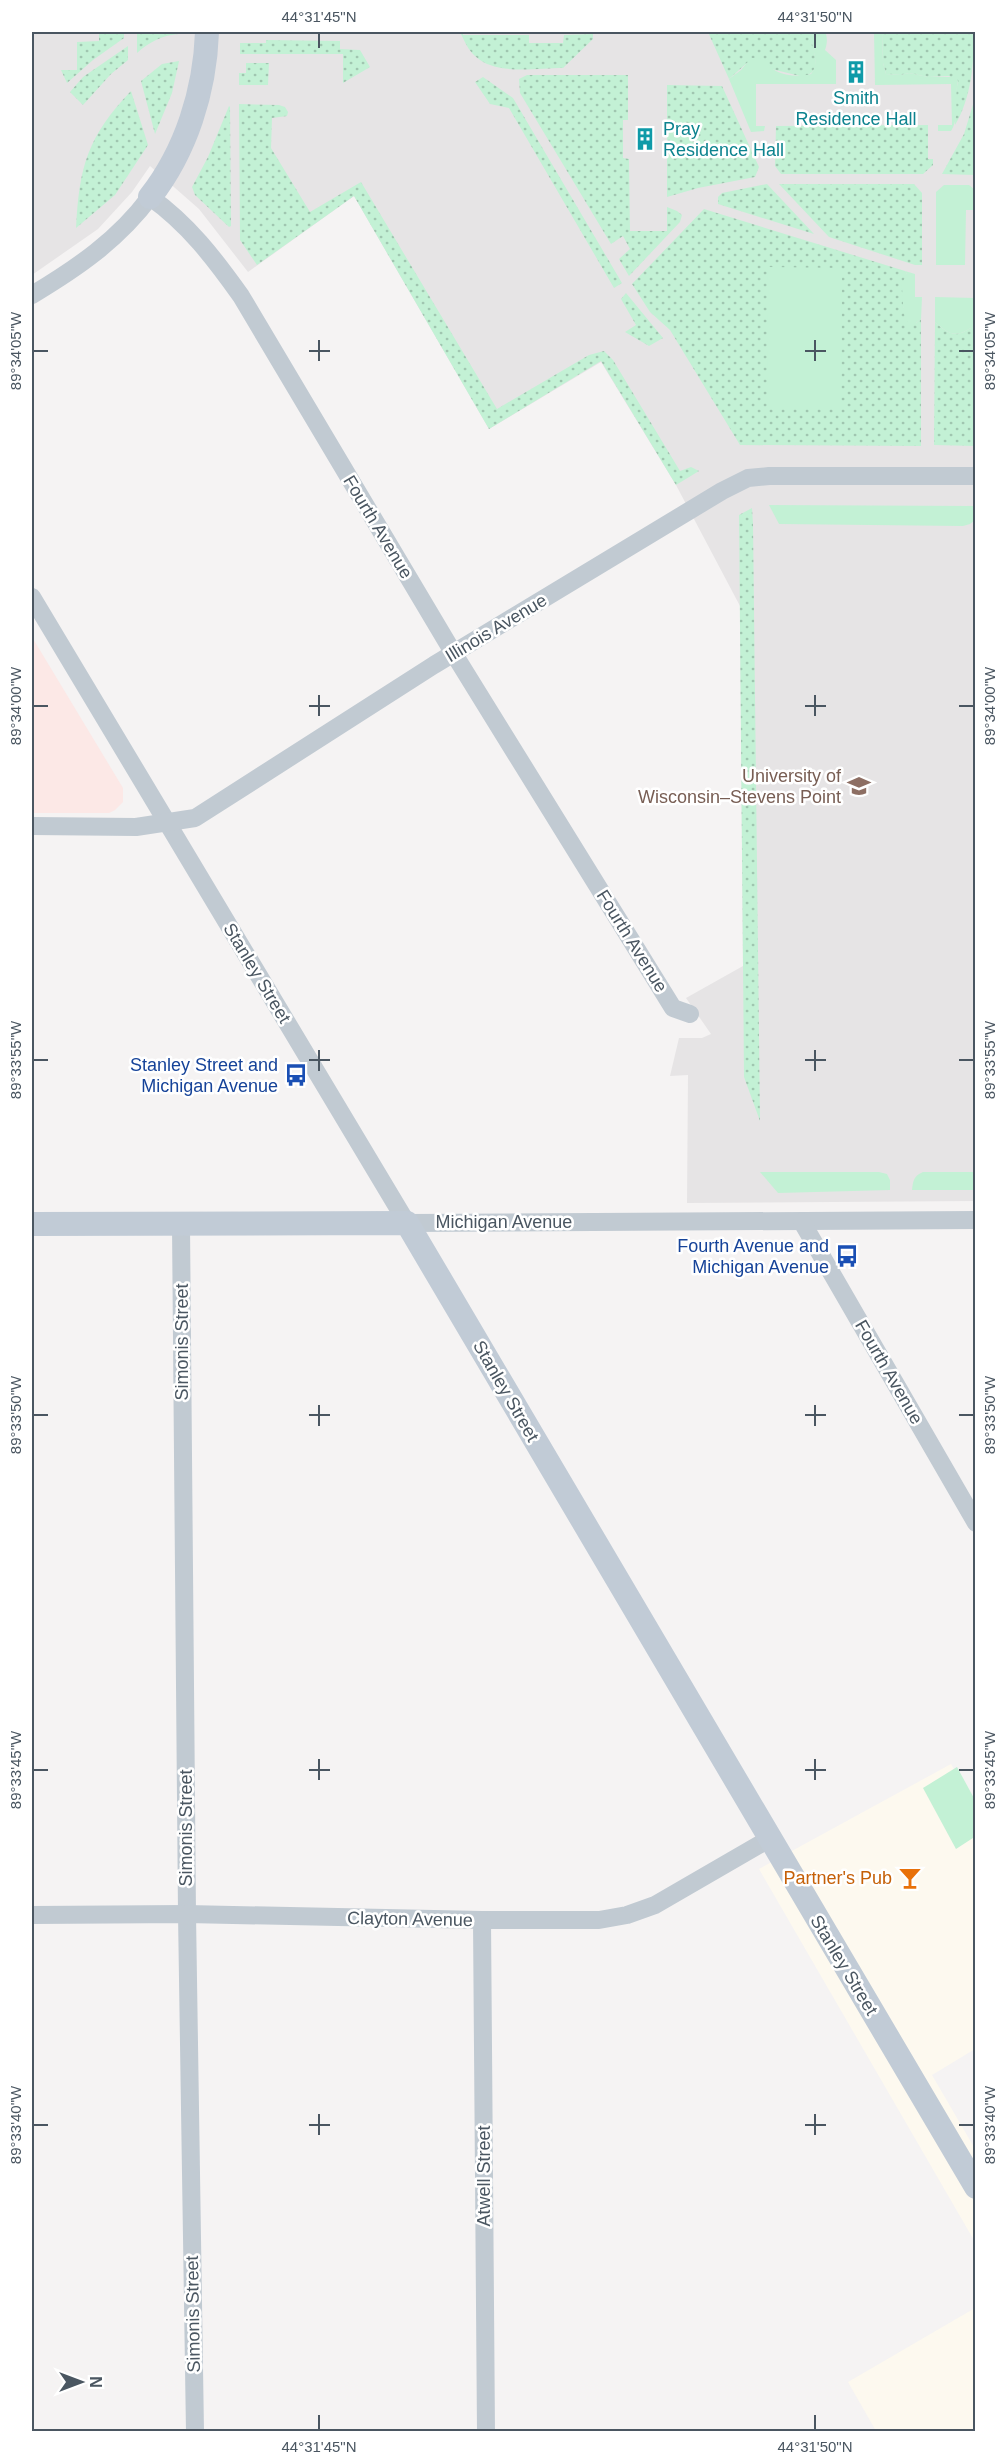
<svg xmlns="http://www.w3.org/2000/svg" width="1007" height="2463" font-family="Helvetica,sans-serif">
	<defs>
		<pattern id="grass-dots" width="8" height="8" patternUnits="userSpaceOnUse" patternTransform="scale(1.5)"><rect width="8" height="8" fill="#c3f1d5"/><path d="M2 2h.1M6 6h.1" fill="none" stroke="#a0c6b0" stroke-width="1.8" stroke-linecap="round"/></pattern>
	</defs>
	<rect width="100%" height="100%" fill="#f5f3f3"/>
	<g fill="#fdf9ef">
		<path d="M951 1764 975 1807V2049L932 2075 975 2149V2242L759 1869Z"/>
		<path d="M975 2308V2431H876L848 2382Z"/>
	</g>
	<path fill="#e6e4e5" d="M32 32H975V1201L687 1203 688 1075 670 1076 679 1038H702L711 1034 686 998 743 966 740 606 676 485 601 362 489 429 354 196 248 272 199 209 150 166 132 192 98 229 32 275Z"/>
	<path fill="#fce8e6" d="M32 637 123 788V802L115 810 109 813H32Z"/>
	<g fill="url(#grass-dots)">
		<path d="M99 32H124V38L93 60 67 83 61 70H77V42L99 41Z"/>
		<path d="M137 32H179V34C163 35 149 42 137 53Z"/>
		<path d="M460 32H463V35H529V43H563L564 35 593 34V39L563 68C536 68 496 76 475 56 468 50 464 40 460 32Z"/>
		<path d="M708 32H813C808 48 827 69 804 77L747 63 729 79Z"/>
		<path d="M882 32H973C975 61 971 99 955 125L956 92 958 81 949 76 928 77 909 73 901 75 886 74 883 63Z"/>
		<path d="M266 40 340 41V49L360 50 370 67 343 83V54H240V43H266Z"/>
		<path d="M128 46V60L111 74 83 105 70 92 83 77Z"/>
		<path d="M179 61 172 93 155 134 141 81 162 64Z"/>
		<path d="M246 63H269L268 85H239V73H246Z"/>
		<path d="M527 75H628V120H623V158L629 159 630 231H667V207L677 211 682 215 680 222 629 276 619 259 630 249 623 236 611 244 520 93 519 79Z"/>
		<path d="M483 77 513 98 622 283 614 288 509 108 490 104 475 82Z"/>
		<path d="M667 85 722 86 759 167 755 177 698 188 667 197Z"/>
		<path d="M131 91 148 145 115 195 76 228C79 166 88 136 131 91Z"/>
		<path d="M975 98V175L942 174 964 134Z"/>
		<path d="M239 104 279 105 285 107 288 112 287 116 272 118 271 148 310 212 361 182 497 409 589 355 604 351 613 360 680 471 691 467 699 471 676 485 601 361 489 429 354 196 257 265 240 240Z"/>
		<path d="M229 106 230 107 231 226 229 227 195 195 192 187 208 157Z"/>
		<path d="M928 125V159H933V165L923 174H781L775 166 776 126Z"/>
		<path d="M767 184 814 234 718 204V197L722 193Z"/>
		<path d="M779 184H914L922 193V265H915L829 237Z"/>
		<path d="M704 209 905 271 907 274 903 307 916 323 921 319V446L740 445 670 330 650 312 632 284Z"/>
		<path d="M626 293 663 338 649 346 625 332 636 325 621 299Z"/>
		<path d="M935 322C943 329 950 336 961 333 968 331 969 327 975 328V446L934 445Z"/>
		<path d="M752 508 753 524 760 1121 744 1077 739 515Z"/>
	</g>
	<g fill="#c3f1d5">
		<path d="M813 32H825C828 38 827 44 825 50L836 60V84H756V126H765L764 131 751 132 729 79 741 70 751 58C769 57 764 64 776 71 785 76 801 77 811 74 822 60 808 47 813 32Z"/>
		<path d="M874 32H882L883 63 886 74 901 75 909 73 928 77H956L958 81C954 97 960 118 951 131H938V125H952L951 84 875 85Z"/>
		<path d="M944 185H969L975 190V210H966L965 265H936V192Z"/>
		<path d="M768 267 842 268 841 407H767Z"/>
		<path d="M905 271 915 274V297H922L921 319 916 323H908C900 311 905 298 901 285L907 274Z"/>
		<path d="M935 297 975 298V328C969 327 968 331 961 333 950 336 943 329 935 322Z"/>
		<path d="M769 505 975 506V520L970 524 963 526 779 524Z"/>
		<path d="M760 1172H879L887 1174 890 1180V1190L778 1193Z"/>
		<path d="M923 1172H975V1190H912C913 1180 914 1176 923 1172Z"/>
		<path d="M957 1767 975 1800 976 1836 956 1849 923 1788Z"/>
	</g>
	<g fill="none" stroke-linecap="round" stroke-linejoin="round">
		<g stroke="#c1cad2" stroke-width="18">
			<path d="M32 295C77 268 118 240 150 197 188 224 214 258 241 296L454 654 673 1008 690 1014"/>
			<path d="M32 597 407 1223 976 1220"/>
			<path d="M32 826 136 827 195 818 434 665 722 491 748 478 769 476H976"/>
			<path d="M802 1222 976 1523"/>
			<path d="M181 1225 187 1914 195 2432"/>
			<path d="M32 1915 187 1914 482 1920H599L627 1915 655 1905 769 1839"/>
			<path d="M482 1920 486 2432"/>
		</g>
		<g stroke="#c1cbd6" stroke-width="24">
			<path d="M150 197C186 151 205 91 207 32"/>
			<path d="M32 1224 407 1223 976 2187"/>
		</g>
	</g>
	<path fill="none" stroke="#4a5661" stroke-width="2" d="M319 33V48M815 33V48M319 340V361M815 340V361M33 351H48M309 351H330M805 351H826M959 351H974M319 695V716M815 695V716M33 706H48M309 706H330M805 706H826M959 706H974M319 1050V1071M815 1050V1071M33 1060H48M309 1060H330M805 1060H826M959 1060H974M319 1405V1426M815 1405V1426M33 1415H48M309 1415H330M805 1415H826M959 1415H974M319 1759V1780M815 1759V1780M33 1770H48M309 1770H330M805 1770H826M959 1770H974M319 2114V2135M815 2114V2135M33 2125H48M309 2125H330M805 2125H826M959 2125H974M319 2415V2430M815 2415V2430"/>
	<defs>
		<g id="building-bare" transform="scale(1.8)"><path d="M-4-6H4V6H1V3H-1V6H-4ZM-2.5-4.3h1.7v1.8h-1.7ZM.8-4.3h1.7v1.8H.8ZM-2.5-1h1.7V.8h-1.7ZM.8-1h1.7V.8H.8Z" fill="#0f9aa8" stroke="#fff" stroke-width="2.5" paint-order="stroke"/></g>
		<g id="university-bare" transform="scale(1.8)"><path d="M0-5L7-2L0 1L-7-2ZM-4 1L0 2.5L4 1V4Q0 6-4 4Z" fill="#8d6e63" stroke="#fff" stroke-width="2.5" paint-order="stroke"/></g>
		<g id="bus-bare" transform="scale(1.8)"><path d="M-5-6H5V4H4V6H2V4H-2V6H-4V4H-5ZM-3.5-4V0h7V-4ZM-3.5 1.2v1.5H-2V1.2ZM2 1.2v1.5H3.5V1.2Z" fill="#1a4fb4" stroke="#fff" stroke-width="2.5" paint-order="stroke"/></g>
		<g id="bar-bare" transform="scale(1.8)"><path d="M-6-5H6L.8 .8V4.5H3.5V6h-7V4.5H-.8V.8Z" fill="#e8710a" stroke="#fff" stroke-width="2.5" paint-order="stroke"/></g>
	</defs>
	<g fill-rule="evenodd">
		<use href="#building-bare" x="856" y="72"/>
		<use href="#building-bare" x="645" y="139"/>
		<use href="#university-bare" x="859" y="786"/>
		<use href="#bus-bare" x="296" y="1075"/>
		<use href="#bus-bare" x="847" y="1256"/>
		<use href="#bar-bare" x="910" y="1878"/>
	</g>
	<g text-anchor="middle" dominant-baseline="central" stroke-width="5" stroke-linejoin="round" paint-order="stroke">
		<g font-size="18" fill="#0d838f" stroke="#fff">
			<text x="856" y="98">Smith<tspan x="856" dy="21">Residence Hall</tspan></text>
			<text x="663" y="129" text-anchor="start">Pray<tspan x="663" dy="21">Residence Hall</tspan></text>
		</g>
		<g font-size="18" fill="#4a5661" stroke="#fff">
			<text transform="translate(378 527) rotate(59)">Fourth Avenue</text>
			<text transform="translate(496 628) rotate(-31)">Illinois Avenue</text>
			<text transform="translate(632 941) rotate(58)">Fourth Avenue</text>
			<text transform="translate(257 973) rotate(59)">Stanley Street</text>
			<text x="504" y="1222">Michigan Avenue</text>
			<text transform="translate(182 1342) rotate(-90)">Simonis Street</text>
			<text transform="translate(889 1372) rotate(60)">Fourth Avenue</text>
			<text transform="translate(506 1391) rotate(60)">Stanley Street</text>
			<text transform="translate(186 1828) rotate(-90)">Simonis Street</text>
			<text transform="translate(410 1919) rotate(1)">Clayton Avenue</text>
			<text transform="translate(844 1965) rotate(59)">Stanley Street</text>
			<text transform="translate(484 2176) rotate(-90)">Atwell Street</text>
			<text transform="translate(193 2314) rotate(-91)">Simonis Street</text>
		</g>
		<g font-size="18" fill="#785e54" stroke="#fff" text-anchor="end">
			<text x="841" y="776">University of<tspan x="841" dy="21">Wisconsin–Stevens Point</tspan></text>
		</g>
		<g font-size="18" fill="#164399" stroke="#fff" text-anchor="end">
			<text x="278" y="1065">Stanley Street and<tspan x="278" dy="21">Michigan Avenue</tspan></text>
			<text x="829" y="1246">Fourth Avenue and<tspan x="829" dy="21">Michigan Avenue</tspan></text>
		</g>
		<g font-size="18" fill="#c56008" stroke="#fff" text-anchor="end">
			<text x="892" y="1878">Partner's Pub</text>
		</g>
	</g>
	<rect width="1007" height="2463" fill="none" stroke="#ffffff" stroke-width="66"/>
	<g transform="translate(81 2382) rotate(90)" stroke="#ffffff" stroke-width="4.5" paint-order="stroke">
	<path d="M0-4.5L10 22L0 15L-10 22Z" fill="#4a5661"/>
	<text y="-9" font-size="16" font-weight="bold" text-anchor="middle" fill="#4a5661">N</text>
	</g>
	<rect x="33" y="33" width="941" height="2397" fill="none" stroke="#4a5661" stroke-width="2"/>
	<g font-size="15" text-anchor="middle" fill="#4a5661">
		<text x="319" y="22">44°31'45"N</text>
		<text x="815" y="22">44°31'50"N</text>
		<text transform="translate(990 351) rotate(-90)" y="5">89°34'05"W</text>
		<text transform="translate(16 351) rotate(-90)" y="5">89°34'05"W</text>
		<text transform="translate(16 706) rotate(-90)" y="5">89°34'00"W</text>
		<text transform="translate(990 706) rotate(-90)" y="5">89°34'00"W</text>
		<text transform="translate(990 1060) rotate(-90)" y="5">89°33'55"W</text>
		<text transform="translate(16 1060) rotate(-90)" y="5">89°33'55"W</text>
		<text transform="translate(16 1415) rotate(-90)" y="5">89°33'50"W</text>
		<text transform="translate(990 1415) rotate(-90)" y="5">89°33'50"W</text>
		<text transform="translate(16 1770) rotate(-90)" y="5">89°33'45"W</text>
		<text transform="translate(990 1770) rotate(-90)" y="5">89°33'45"W</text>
		<text transform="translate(16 2125) rotate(-90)" y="5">89°33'40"W</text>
		<text transform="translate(990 2125) rotate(-90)" y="5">89°33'40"W</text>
		<text x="319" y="2452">44°31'45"N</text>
		<text x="815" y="2452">44°31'50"N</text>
	</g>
</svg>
